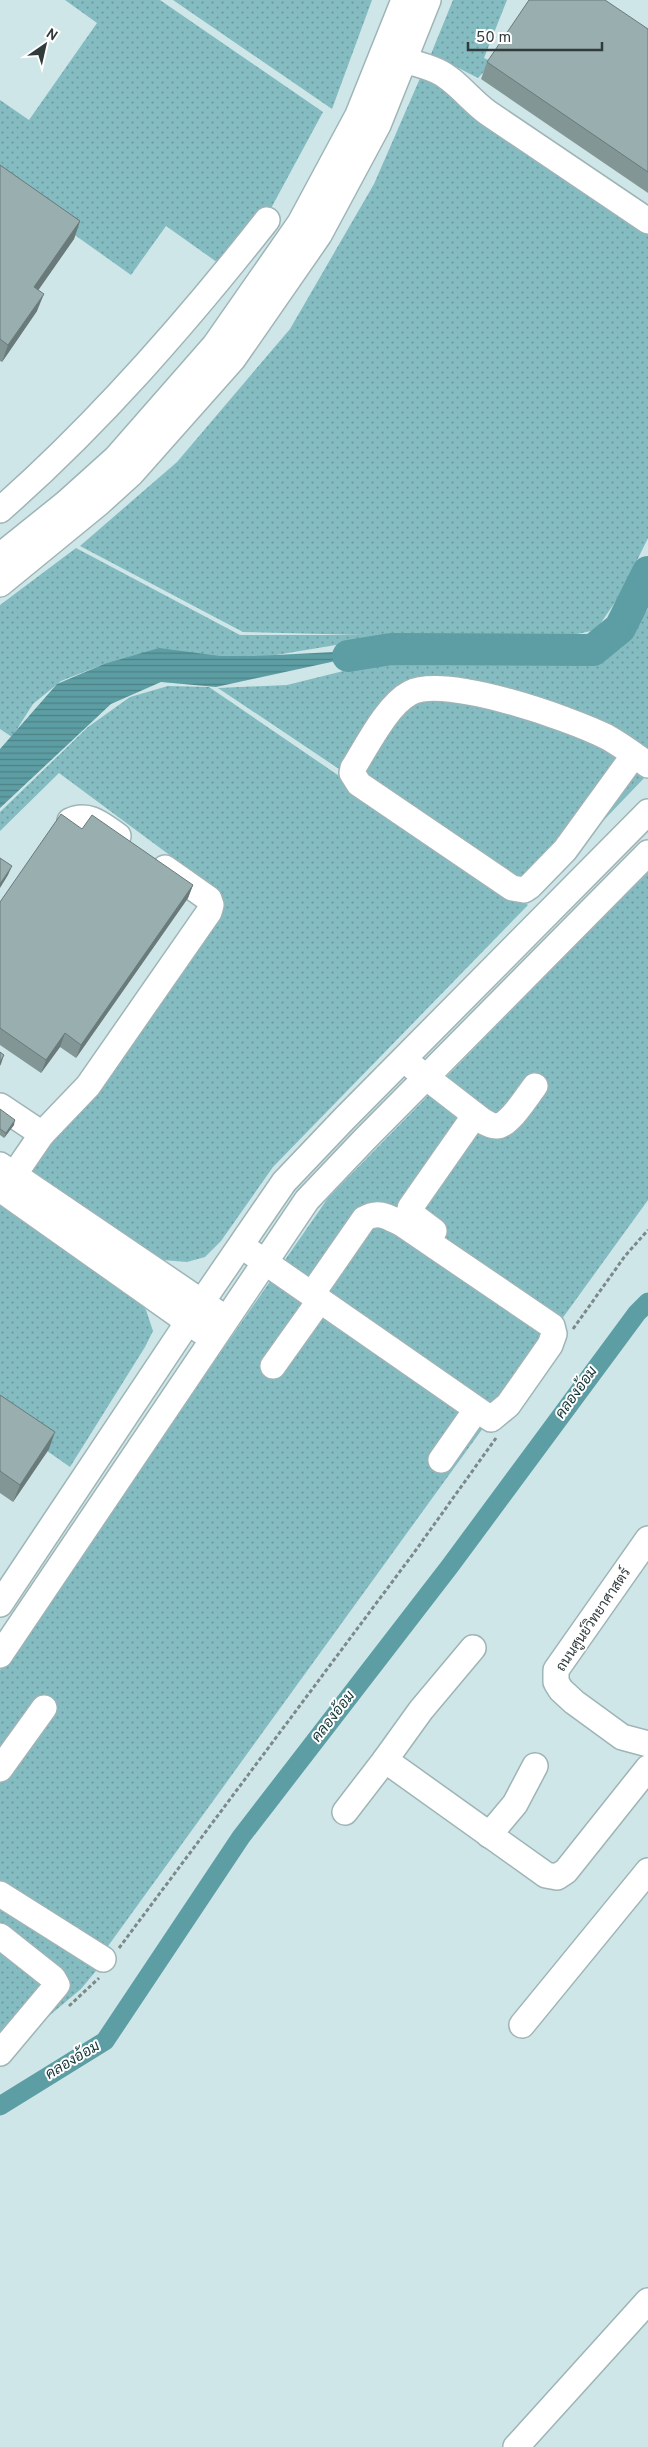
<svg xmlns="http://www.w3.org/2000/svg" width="648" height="2447" font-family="Overpass,Sarabun,sans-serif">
	<defs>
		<pattern id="green-dots" width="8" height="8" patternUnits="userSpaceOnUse" patternTransform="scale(1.25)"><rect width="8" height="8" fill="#84bcc1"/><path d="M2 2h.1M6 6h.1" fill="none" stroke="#6d9a9e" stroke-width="1.8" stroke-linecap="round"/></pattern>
		<pattern id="water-rules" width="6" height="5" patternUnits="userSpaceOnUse" patternTransform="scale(1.25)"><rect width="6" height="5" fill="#5c9ea3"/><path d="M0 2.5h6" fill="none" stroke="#4d8286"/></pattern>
	</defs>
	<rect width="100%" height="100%" fill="#cfe6e8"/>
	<g fill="url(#green-dots)">
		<path d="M65 0H160L323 112 235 275 166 226 131 275 0 182V100L29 120 97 23Z"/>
		<path d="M173 0H372L332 109Z"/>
		<path d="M453 0H507L484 58 493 62 478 78 431 54Z"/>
		<path d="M421 76 648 223V538L620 595 596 630 572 635H396L276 655 220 656 104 664 61 681 33 704 12 737 0 729V605L76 548 240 635H363L243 632 80 546 177 462 290 329 374 184Z"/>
		<path d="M648 609V774L530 897 218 688 287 685 400 657 581 665 621 648Z"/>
		<path d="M168 686 209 687 528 905 273 1167 221 1241 205 1257 187 1262 163 1260 28 1172 218 891 59 773 0 831V812L88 727 130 697Z"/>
		<path d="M648 871V1200L103 1953 0 1891V1670L328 1198Z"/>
		<path d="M0 1202 131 1291 146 1310 153 1331 145 1347 70 1467 0 1418Z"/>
		<path d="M0 1896 105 1960 81 1989 0 2057Z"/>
	</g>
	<path fill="url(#water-rules)" d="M159 648 220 656 276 655 391 649 216 687 161 682 111 704 0 808V749L57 684 104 664Z"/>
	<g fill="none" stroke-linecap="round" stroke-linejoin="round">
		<path stroke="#5c9ea3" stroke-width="19" d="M0 2106 105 2041 241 1837 450 1566 637 1313 648 1302"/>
		<path stroke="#5c9ea3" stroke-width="32" d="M348 656 391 649 593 650 620 628 648 572"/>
		<g stroke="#9eb4b6" stroke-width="28">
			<g id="minor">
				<path d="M389 56C404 61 422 64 437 71 455 79 471 101 488 113L648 221"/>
				<path d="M0 510C99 423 186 323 267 220"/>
				<path d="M0 556 66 503 116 458 215 345 300 223 358 115 404 0"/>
				<path d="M0 584 99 503 131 474 233 359 319 235 378 125 428 0"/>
				<path d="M634 755 565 850 530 886 524 890 512 888 359 784 352 773 353 768C367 746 387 705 410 693 445 674 571 719 607 737 621 745 635 755 648 765"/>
				<path d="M70 821C89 812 102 825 118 836"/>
				<path d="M413 1067 475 1115 410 1208V1213L434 1231"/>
				<path d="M0 1106 42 1134"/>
				<path d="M475 1115C482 1120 488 1126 497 1126 509 1126 527 1096 535 1086"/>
				<path d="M0 1165 215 1311"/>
				<path d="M0 1189 201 1331"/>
				<path d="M3 1191 42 1134 88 1086 209 912 211 905 209 899 165 868"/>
				<path d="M252 1253 491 1419 508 1405 550 1345 554 1334 552 1326 402 1224C388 1217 379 1210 364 1219L312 1294"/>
				<path d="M273 1366 320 1300"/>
				<path d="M441 1460 476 1410"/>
				<path d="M648 1539 556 1670V1682L561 1690 574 1702 622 1737 648 1744"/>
				<path d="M0 1604 188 1322 284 1182 344 1119 648 812"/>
				<path d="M473 1648 421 1710 385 1760 546 1875 557 1877 566 1871 648 1768"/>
				<path d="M0 1655 307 1200 365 1139 648 853"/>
				<path d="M0 1769 44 1708"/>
				<path d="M345 1812 385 1760"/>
				<path d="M489 1835 515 1804 535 1766"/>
				<path d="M0 1894 103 1959"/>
				<path d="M0 1936 53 1978 57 1985 0 2053"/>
				<path d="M522 2025 648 1871"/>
				<path d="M516 2447 648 2301"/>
			</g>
		</g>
		<g stroke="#7a898a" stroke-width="3" stroke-dasharray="4 2.5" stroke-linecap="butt">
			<path d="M573 1329 625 1256 648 1230"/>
			<path d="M119 1948 413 1554 496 1438"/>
			<path d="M69 2006 99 1978"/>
		</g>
		<use href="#minor" stroke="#fff" stroke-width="25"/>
	</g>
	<g fill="#839696">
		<path d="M648 29V193L481 79 487 62Z"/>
		<path d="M0 165 80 221 74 239 38 290 37 311 2 362 0 361Z"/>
		<path d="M82 829 193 885 188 898 76 1058 60 1047 41 1073 0 1045V902Z"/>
		<path d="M0 1109 14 1125 4 1138 0 1135Z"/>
		<path d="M0 1395 49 1449 13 1502 0 1493Z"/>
	</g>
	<g fill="#6a7a7a">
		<path d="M80 221 74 239 28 305 34 287Z"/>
		<path d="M44 294 37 311 2 362 8 345Z"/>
		<path d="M12 866 8 875 0 888V884Z"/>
		<path d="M193 885 188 898 76 1058 81 1045Z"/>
		<path d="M65 1033 60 1047 41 1073 46 1060Z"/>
		<path d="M4 1055 1 1064 0 1066V1062Z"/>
		<path d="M15 1120 14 1125 4 1138 6 1133Z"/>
		<path d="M55 1432 49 1449 13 1502 20 1485Z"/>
	</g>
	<g fill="#98aeaf" stroke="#6a7a7a">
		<path d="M529 0H605L648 29V172L487 62Z"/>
		<path d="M0 165 80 221 34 287 44 294 8 345 0 339Z"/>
		<path d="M61 814 82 829 92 815 193 885 81 1045 65 1033 46 1060 0 1028V902Z"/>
		<path d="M0 858 12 866 0 884Z"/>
		<path d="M0 1052 4 1055 0 1062Z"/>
		<path d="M0 1109 15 1120 6 1133 0 1129Z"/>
		<path d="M0 1395 55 1432 20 1485 0 1471Z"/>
	</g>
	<g text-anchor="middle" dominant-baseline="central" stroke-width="4" stroke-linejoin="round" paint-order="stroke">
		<g font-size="14" fill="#323b3c" stroke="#fff">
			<text transform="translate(594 1620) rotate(-56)">ถนนศูนย์วิทยาศาสตร์</text>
		</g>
		<g font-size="15" font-style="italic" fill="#153739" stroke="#fff">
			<text transform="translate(577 1393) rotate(-54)">คลองอ้อม</text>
			<text transform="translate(334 1717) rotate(-52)">คลองอ้อม</text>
			<text transform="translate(73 2061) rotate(-31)">คลองอ้อม</text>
		</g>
	</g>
	<g transform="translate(45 45) rotate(34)" stroke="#ffffff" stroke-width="4" paint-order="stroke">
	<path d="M0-4L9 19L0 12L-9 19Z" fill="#323b3c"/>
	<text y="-8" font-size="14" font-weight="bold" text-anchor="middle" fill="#323b3c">N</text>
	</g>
	<path d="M468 42v8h134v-8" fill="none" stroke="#323b3c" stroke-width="2.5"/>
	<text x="476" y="42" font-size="15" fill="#323b3c" stroke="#ffffff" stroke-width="4" paint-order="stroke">50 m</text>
</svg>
